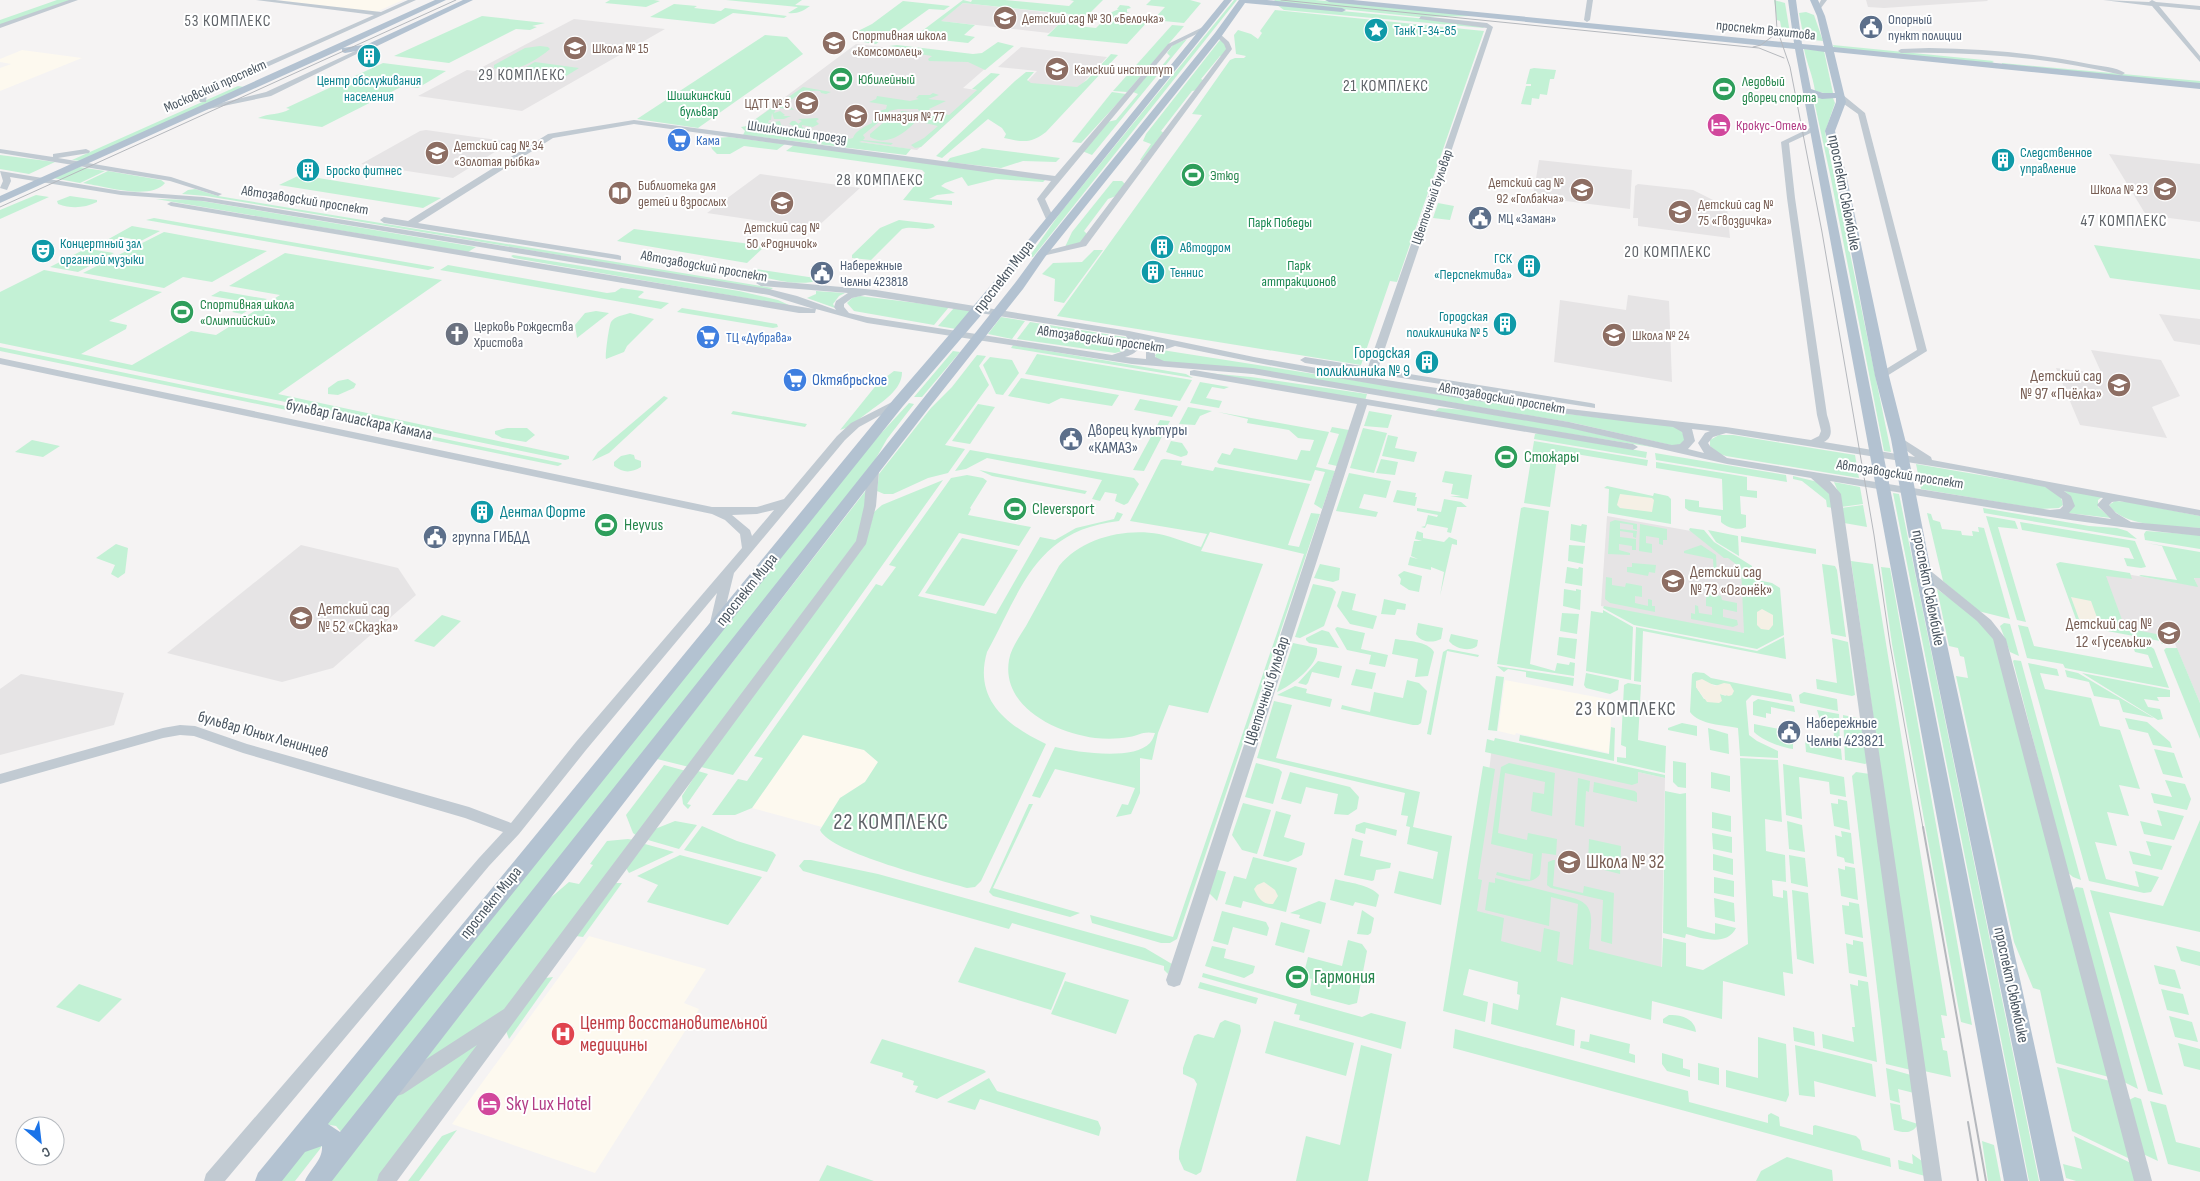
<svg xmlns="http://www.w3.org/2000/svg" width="2200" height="1181" font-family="'Sofia Sans Condensed',sans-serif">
	<rect width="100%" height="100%" fill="#f5f3f3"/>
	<g fill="#fdf9ef">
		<path d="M279 0H403L374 13Z"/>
		<path d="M22 50 82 58 0 91V68L11 64 0 62V59Z"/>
		<path d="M1505 680 1612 700 1609 753 1516 733 1515 735 1498 731Z"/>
		<path d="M803 735 864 750 878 762 865 782 840 798 822 827 752 808Z"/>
		<path d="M589 936 706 969 684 1003 699 1009 595 1173 452 1124Z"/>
	</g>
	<g fill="#e6e4e5">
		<path d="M1866 0H1987L1988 1 1884 8 1868 7Z"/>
		<path d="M963 3 1054 13 1069 15 1049 33 940 21Z"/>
		<path d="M574 19 665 29 522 111 418 96 467 70 475 71Z"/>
		<path d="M856 44 944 54 995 60 963 88 982 91 917 150 745 127Z"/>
		<path d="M1021 47 1107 57 1076 91 1025 84 1037 71 998 67Z"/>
		<path d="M426 130 461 135 511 142 453 178 361 164 420 131Z"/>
		<path d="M2109 154 2200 164V222L2146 215Z"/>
		<path d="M1539 160 1632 170 1630 209 1533 197Z"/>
		<path d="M760 174 802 180 860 188 815 229 707 213Z"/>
		<path d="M1638 184 1693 190 1727 207 1730 238 1638 226V218H1633L1635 186Z"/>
		<path d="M1628 295 1669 301 1672 382 1554 362 1560 300 1626 310Z"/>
		<path d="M2159 314 2200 319V345L2174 341Z"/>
		<path d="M2091 350 2161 360 2180 396 2152 407 2167 438 2080 425 2056 368 2102 374Z"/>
		<path d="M1607 516 1691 531 1742 567 1745 634 1601 606Z"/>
		<path d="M301 545 398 568 416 595 333 668 282 682 167 653Z"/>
		<path d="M2083 567 2112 574 2127 577 2126 574 2197 586 2194 577 2200 578V703L2173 639 2104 626Z"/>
		<path d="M21 674 124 693 114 725 0 755V689Z"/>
		<path d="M1492 746 1638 778V772L1665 778 1661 988 1468 954Z"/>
	</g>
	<g fill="#c3f1d5" fill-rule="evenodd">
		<path d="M57 0H71L0 25V20Z"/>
		<path d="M610 0H654L660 1 646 7 605 3Z"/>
		<path d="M726 0H802L795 5 810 6C803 11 798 14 788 13L798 7Z"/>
		<path d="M963 0 971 2 972 0H967H1005L1069 6 1074 1 1070 0H1103L1077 26 1096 28 1112 12 1119 9H1117L1120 5 1129 6 1131 8 1127 9V12L1130 13 1119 12 1116 16 1150 19 1127 44 1047 36 1069 14 963 3 941 21 975 25 964 35 975 37 968 43 914 37Z"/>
		<path d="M1151 0H1190L1201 3 1184 23 1153 20 1165 7 1146 5Z"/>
		<path d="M1234 0H1237L1033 257H1029L1060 213Z"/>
		<path d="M1275 0H1315L1479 16 1419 17 1273 2Z"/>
		<path d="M1774 0 1785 3 1790 33 1782 32 1780 21 1777 20Z"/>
		<path d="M903 1 950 6 944 10 929 9 897 32H891L876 44 857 41 864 36 852 34 872 24Z"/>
		<path d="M674 4 697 6 694 8 721 11 725 8 787 16 784 18 733 13 714 24 650 17Z"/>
		<path d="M1277 5 1481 24 1484 28 1284 10Z"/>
		<path d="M1275 10 1484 31 1397 282 1390 281 1361 365 1057 316 1202 115 1192 114 1230 60 1235 58H1244L1246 56 1236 54 1234 35 1238 30 1251 34 1258 39 1262 33 1260 31Z"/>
		<path d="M1806 12 1814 15 1823 41 1804 39 1799 13Z"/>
		<path d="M482 16 545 23 532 26 537 27 530 30 516 29 449 63 394 56Z"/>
		<path d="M1172 25 1184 26 1127 92 1113 91Z"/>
		<path d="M765 35 787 37 803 54 698 128 637 119Z"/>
		<path d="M1187 39 1092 155 1082 151 1107 122 1116 120 1138 94 1133 92 1148 74 1156 73 1170 56 1167 53 1173 45Z"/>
		<path d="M1220 40 1226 43 1229 49 1225 55 1220 56 1201 79 1205 81 1198 90 1192 91 1161 131 1165 134 1145 161 1140 160 1151 144 1143 141 1146 134Z"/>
		<path d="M998 42 1014 46 985 70 968 62 929 61 928 59 932 56 907 52 905 48 889 46 897 45 973 54 982 53Z"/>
		<path d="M1833 45 1994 61 1992 62 1996 64 1834 48Z"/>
		<path d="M540 46 548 47 550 49C536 61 512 75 494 68V65L525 48Z"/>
		<path d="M1804 49 1824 51 1833 93 1828 94 1815 91C1813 76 1807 64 1804 49Z"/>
		<path d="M1111 54 1118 55 1046 132C1031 144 1022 142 1004 138L1006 134 1002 128 988 119 942 158 936 156 1015 81 1026 72H1034L1027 80 1031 83 1077 87 1087 80Z"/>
		<path d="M535 62 579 68 563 78 517 72Z"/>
		<path d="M383 63 446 71 418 88 403 86 322 127 258 118C269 113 280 115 290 109L286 108Z"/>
		<path d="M2002 63 2200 81V85L2002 64Z"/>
		<path d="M1534 68 1556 70 1554 79H1550L1547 95 1540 94 1539 99 1532 98 1531 105 1521 104 1526 86H1531V84H1526L1530 69Z"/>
		<path d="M991 73 1000 74 921 147 915 148 911 145 924 138 938 126 925 123 936 113 949 115 977 90 972 89Z"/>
		<path d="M238 86 244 87 80 161 72 160Z"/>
		<path d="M803 87 831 92 826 94 821 93 820 91C808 90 799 93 790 101L791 103 788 104 794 110 774 107Z"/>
		<path d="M1112 92 1126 94 1081 143 1072 142Z"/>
		<path d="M933 93 939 95 928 99 946 101 929 109 931 111H919L918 109H898L889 111 888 115H883L879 111 886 109 887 105 869 102 876 99 877 96 910 101 919 99 916 98 919 95H930Z"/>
		<path d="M1813 96 1833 98 1835 103 1825 132 1891 452 1884 451 1831 179Z"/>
		<path d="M774 108 776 109 774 113 780 111 785 115 783 116H791L784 119H774L772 113 771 120H769L768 123 780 121 781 125 795 130 797 128 789 124 792 121H795L800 125 798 124 802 121 798 119 817 118 819 119 816 121 819 124 813 127 802 125V127L817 133H831L832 137 835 134 846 135 849 139 853 138C855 131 864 127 872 123V120L880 116 885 117 863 135 865 138 863 140 893 143 891 145 862 141 859 142 911 149 906 155 743 135 745 131 741 127 753 125 754 123H751L753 121 770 109Z"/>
		<path d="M902 111 917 113 920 116C910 130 888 148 870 137V134L891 116Z"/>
		<path d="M729 137 785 144 777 150 744 146 730 154H717L712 149 710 142 716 138Z"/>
		<path d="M794 145 1048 177 1043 182 996 179 968 186 962 177 945 183 941 186 955 193 937 195 929 199 952 201V205L903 200 925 173 922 170 786 151Z"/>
		<path d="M982 148 1060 158 1056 162 1023 161 1001 168 947 162 950 158 979 150Z"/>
		<path d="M0 155 55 162 29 174 0 169Z"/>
		<path d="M79 167 105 171 80 183 53 178Z"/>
		<path d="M108 171 161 180 165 183C151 201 103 186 83 183Z"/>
		<path d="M300 175 441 198 423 208 279 185Z"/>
		<path d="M1113 181H1122L1125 184 1116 196 1108 199 1084 231 1088 235 1082 242 1065 247 1072 232Z"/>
		<path d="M195 189 218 196 773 288 770 290 762 289 206 196 182 194 188 190Z"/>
		<path d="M36 195 49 197 0 219V210Z"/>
		<path d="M70 196 97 200V202C84 208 72 209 58 204L57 201Z"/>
		<path d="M156 199 196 200 476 247 468 252Z"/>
		<path d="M1438 203 1454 206 1450 220 1433 218Z"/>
		<path d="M154 218 434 267V268L428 270 146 220Z"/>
		<path d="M899 220 933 224 935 227C926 232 913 225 902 229L871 260 852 258V255L880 228Z"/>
		<path d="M132 226 160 231 141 241 122 237 112 242 105 241Z"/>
		<path d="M634 229 765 246 747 263 617 241Z"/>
		<path d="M164 232 267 251 212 282 183 277 164 288 83 273Z"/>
		<path d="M2094 245 2200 259V290L2110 278Z"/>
		<path d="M91 246 99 247 95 250 114 253 78 272 50 267Z"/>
		<path d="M1094 250H1103L1064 303 1054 301 1055 279 1042 274 1053 263 1082 262Z"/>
		<path d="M285 253 442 280 278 394 569 456V459L565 460 0 343V292L44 270 162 292 109 321 127 325 126 329 81 354 132 365 191 331 216 335 280 295 229 286Z"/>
		<path d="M513 255 739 291 778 300 791 306 514 258 511 256Z"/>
		<path d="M448 265 607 293 615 292 621 288 642 291 644 292 638 297 639 298 669 303 661 309 440 270Z"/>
		<path d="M756 269 822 279C800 288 773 279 751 274Z"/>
		<path d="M220 291 267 299 242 314 232 312 247 302 211 296Z"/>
		<path d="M816 291 845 293 839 296 833 304 835 308 807 298 816 294Z"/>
		<path d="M860 296 949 307 934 325 854 311 847 303 852 298Z"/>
		<path d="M682 308 777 324 778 327 773 328 677 312Z"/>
		<path d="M954 308 971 311 956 329 938 326Z"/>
		<path d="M596 311 609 313 577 338 575 325 585 313Z"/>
		<path d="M630 313 654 319 627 346 624 352 606 359C605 354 609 326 611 322 615 316 624 315 630 313Z"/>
		<path d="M1001 317 1025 321 1012 339 988 334Z"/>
		<path d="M1030 322 1125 337 1129 339 1131 346 1127 350 1115 353 1017 339Z"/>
		<path d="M1013 345 1186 374 1193 378 1011 348Z"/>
		<path d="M0 347 561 463 562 464 558 466 0 351Z"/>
		<path d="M1162 350 1568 414 1668 425 1681 429 1686 442 1675 446 1574 423 1372 389 1162 362 1156 359 1155 355Z"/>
		<path d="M953 351 960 352 922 397H914Z"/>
		<path d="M1037 354 1192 380 1180 401 1025 374Z"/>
		<path d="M977 355 986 356 979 366 989 385 945 445 965 449 948 473 928 478 893 494H884L877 491 879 474 931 408 952 387Z"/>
		<path d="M990 357 1012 360 1019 373 1003 395 996 394 983 365Z"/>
		<path d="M894 371 902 372C902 390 883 401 870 411 859 418 853 427 840 430L878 383Z"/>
		<path d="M1196 372 1251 377 1367 394 1365 401Z"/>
		<path d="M1021 378 1119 395 1112 406 1061 398 1049 404 1008 396Z"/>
		<path d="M348 379 356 384 354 388 338 395 328 394V388L338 381Z"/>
		<path d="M1200 382 1229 387 1224 389 1212 387 1206 398 1222 401 1219 408 1190 403Z"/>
		<path d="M664 396 668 398 609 453 592 461 598 452Z"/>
		<path d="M1140 399 1178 406 1172 417 1134 410Z"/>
		<path d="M909 403 914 404 887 439 875 460 342 1133 336 1126 325 1124 874 441Z"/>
		<path d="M978 404 995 407 970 444 952 441Z"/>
		<path d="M1188 407 1212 411 1200 416 1195 425 1179 424Z"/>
		<path d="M1439 408 1465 410 1563 426 1658 448 1434 412Z"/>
		<path d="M733 411 807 424 805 427 731 414Z"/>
		<path d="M1369 411 1392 415 1388 428 1364 426Z"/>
		<path d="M1218 412 1329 432 1316 467 1335 471 1322 509 1314 504 1325 472 1315 470 1311 481 1219 464 1217 462 1222 453 1230 455 1234 448 1297 460 1301 450 1310 451 1314 440 1298 438 1289 430 1247 423 1248 419Z"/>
		<path d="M1160 420 1170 421 1144 471 1133 470Z"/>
		<path d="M1332 427 1349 430 1337 466 1328 464 1339 434 1330 432Z"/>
		<path d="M507 428H527L535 435 526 442 502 438 495 434V431Z"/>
		<path d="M1363 428 1387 433 1374 473 1350 468Z"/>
		<path d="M1539 433 1647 452 1646 458 1534 439 1535 434Z"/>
		<path d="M1388 435 1398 437 1395 448 1417 452 1414 462 1382 456Z"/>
		<path d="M1719 435H1733L1855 455 1859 478 1726 456 1720 454 1710 446V440Z"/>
		<path d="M32 440 60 446 43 457 15 452Z"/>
		<path d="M1171 441 1182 443 1188 452 1187 455 1181 457 1166 452Z"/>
		<path d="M1534 441 1648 460 1647 466 1558 451 1550 507 1524 503Z"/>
		<path d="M970 450 1134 478 1139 484 1128 503 1124 505 1115 501 1117 494 1105 492 1100 501 1092 499 1102 480 987 458 966 469 955 471Z"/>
		<path d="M1655 453 1786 475 1787 482 1656 460Z"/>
		<path d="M630 454 634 455 635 459 641 461V467C631 473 623 473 614 466V462L621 456Z"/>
		<path d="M1164 459 1182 461 1181 465 1213 471 1215 467 1310 484 1288 545 1299 547 1311 513 1320 514 1177 939 1170 943H1161L1092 923 1090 915 1173 937 1304 554 1210 532 1201 551 1263 564 1208 713 1169 705 1158 733 1152 760 1140 758V793L1131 814 1116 817 1122 804 1128 805 1135 788 1055 769 1040 798 1032 796 1055 747C1076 752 1133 761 1150 743 1152 741 1154 736 1155 733 1142 731 1140 735 1129 737 1118 739 1106 739 1095 738 1056 733 1001 707 1009 660 1011 648 1020 636 1026 626 1037 606 1048 586 1059 566 1082 538 1124 528 1159 534 1174 537 1187 543 1201 547L1207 534 1130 521 1161 460Z"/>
		<path d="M1381 459 1398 462 1395 475 1376 473Z"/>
		<path d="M1656 462 1747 477V490L1757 491V498L1740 496 1741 514 1746 515V527C1739 531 1727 528 1721 522V516L1689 511 1685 508V499L1699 501V507L1723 510 1722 479 1656 468Z"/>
		<path d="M1916 464 2044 486 2061 497 2063 505 2059 508 2040 509 1921 489Z"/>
		<path d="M979 470 1087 491 1085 494 992 476Z"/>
		<path d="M1445 471 1472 475 1468 499 1450 496H1461L1451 494 1453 484 1442 482Z"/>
		<path d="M1349 473 1391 481 1386 498 1364 494 1359 508 1378 512 1376 517 1336 511Z"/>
		<path d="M967 475 983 478 987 481 970 508 971 509 968 515 1031 527 1019 546 959 533 918 596 996 614 1040 537 1055 540 1076 528 1114 519 1117 512 1123 514 1119 521C1036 530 1022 588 987 652 973 700 1008 726 1046 744L981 881 975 887 967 888C941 880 830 853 820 830L840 798 865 782 878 762 864 750 803 735 752 808 735 815H712L738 779 747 781 763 758 754 756 876 584 882 586 896 567 889 565 951 478Z"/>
		<path d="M1793 476 1818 482 1829 492 1833 508 1827 507 1826 500 1802 481 1793 479Z"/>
		<path d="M943 480 733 775 701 767 866 541 874 512 882 505Z"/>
		<path d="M1834 482 1860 487 1863 504 1841 507 1839 494Z"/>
		<path d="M1607 486 1653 496 1654 493 1668 496 1671 499V524L1608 513 1609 489 1604 488Z"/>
		<path d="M867 489 861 535 689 767 657 759Z"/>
		<path d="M2062 489 2102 497 2098 500V507L2111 518 2068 513 2074 506 2068 494Z"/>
		<path d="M1397 490 1416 493 1415 497H1417L1415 506 1393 502Z"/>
		<path d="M1893 493 1899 494 2039 1181H2029Z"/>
		<path d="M1444 499 1461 502 1467 507H1457L1451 533 1447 532 1448 528 1427 524 1425 528 1421 527 1425 526 1428 515 1437 517 1438 515 1417 511V508L1441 512Z"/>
		<path d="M2115 501 2129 502 2200 516V528C2175 526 2123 528 2109 505Z"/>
		<path d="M1863 505 1867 527 1844 523 1841 508Z"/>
		<path d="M1524 507 1549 511 1530 664 1555 671 1557 663 1569 665 1570 662 1575 663 1574 676 1497 664 1521 508Z"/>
		<path d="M1983 508 2089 526 2117 528 2127 531 2137 539 1984 513Z"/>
		<path d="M1927 513 1931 514 1933 520 1940 522 1942 529 1961 531 1962 535 1973 536 1972 531 1979 532 1978 527 1984 528 2010 619 1978 611 1943 581Z"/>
		<path d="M1986 516 2015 521 2018 529 1998 527 2026 622 2017 620Z"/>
		<path d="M1615 520 1637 524V530L1633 529V525L1620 523V529L1637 531 1636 538 1633 537V533L1620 531V537L1636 539V550H1632V546L1619 544V550L1630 553V555L1608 554 1610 522Z"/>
		<path d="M2020 522 2135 541 2146 567 2141 568 2127 566 2124 558 2134 559 2129 548 2022 530Z"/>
		<path d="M1571 524 1581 526 1582 524 1587 525 1585 543 1570 540Z"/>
		<path d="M1640 524 1667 529V540H1663V545L1659 544V538L1646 536V543L1652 544V553L1639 551Z"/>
		<path d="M1690 528 1704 530 1714 542 1752 566 1753 579 1772 583 1780 588 1784 635 1757 649 1634 625 1603 608 1604 606 1744 633 1741 568 1728 558H1724L1689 530Z"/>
		<path d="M1708 530 1738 536 1739 556 1716 542Z"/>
		<path d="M1417 531 1423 533V538L1444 542 1449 537 1457 540V545L1452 544 1440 596 1444 572 1431 567V570L1408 565 1410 557 1418 559 1411 556 1414 541H1422L1415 539Z"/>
		<path d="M2146 531 2200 535V549L2145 540 2144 534Z"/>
		<path d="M1741 536 1816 549V554L1741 542Z"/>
		<path d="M962 538 1018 550 984 606 925 593Z"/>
		<path d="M2147 543 2200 552V578H2194L2198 587 2139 576 2141 575 2177 580 2162 546Z"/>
		<path d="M116 544 128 548 125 573 118 578 111 574 115 565 96 558Z"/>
		<path d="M1569 545 1585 546 1583 564 1568 561Z"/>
		<path d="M1701 545 1716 555 1717 576H1714L1713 559 1684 553V551Z"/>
		<path d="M1851 561 1873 564 1947 1016 1941 1015 1945 1038H1941L1943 1050 1947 1051 1951 1077 1924 1071Z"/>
		<path d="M2060 562 2130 573 2132 579 2106 576 2125 628 2172 637 2180 642 2162 644 2160 641 2086 627 2077 622 2056 564Z"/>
		<path d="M1632 563 1656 565 1655 573 1649 572 1648 576 1627 572V567H1632Z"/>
		<path d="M1320 564 1340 568 1339 580 1333 582 1314 578Z"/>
		<path d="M1822 564 1835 566 1837 570 1846 637 1831 634Z"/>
		<path d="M1567 567 1578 569 1579 567 1583 568 1582 586 1565 583Z"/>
		<path d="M1881 567 1890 568 1972 1025 1961 1022 1892 644Z"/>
		<path d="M1404 571 1422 576 1419 592 1409 590 1400 584 1401 579 1398 575Z"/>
		<path d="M1606 577 1612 578V585L1625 587 1626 583 1642 586V597L1635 596V603L1648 606V599L1652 600V606H1655V612L1610 603 1605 599Z"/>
		<path d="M1313 584 1332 588 1336 592 1324 626 1300 638 1295 637Z"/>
		<path d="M1564 589 1576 591V589L1581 590 1580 610 1563 606Z"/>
		<path d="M1937 589 1975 617 1994 639 2109 1077 2056 1063 2040 990 2033 988 2014 942 1956 676 1968 678 1964 657 1960 656 1958 648 1949 646Z"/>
		<path d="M1342 591 1356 594 1352 610 1377 616 1373 629 1350 624 1337 606Z"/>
		<path d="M1706 593 1721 596 1722 600 1737 603V612L1723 609V617L1737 620 1738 625 1733 627 1691 619V613L1695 614V605L1698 606 1699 613 1712 615V607L1706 606Z"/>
		<path d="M1384 599 1406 604 1405 610 1397 609 1395 615 1381 614Z"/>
		<path d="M1603 610 1633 627 1631 680 1586 671 1591 611 1603 613Z"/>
		<path d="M1562 613 1579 614 1577 634 1560 631Z"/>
		<path d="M442 615 461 621 434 647 414 641Z"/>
		<path d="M1418 623 1443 628 1441 639C1433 643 1421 643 1416 634Z"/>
		<path d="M2004 623 2010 624 2019 656 2010 652 2000 626Z"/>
		<path d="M2018 625 2028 627 2034 646 2153 668 2148 655 2135 652 2131 642 2150 646 2154 649 2169 688 2065 668 2063 664 2027 658Z"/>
		<path d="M1337 627 1365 633 1361 649 1388 655 1385 667 1369 664 1371 655 1347 650 1335 629Z"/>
		<path d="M1636 627 1757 651 1784 637 1786 659 1643 631 1641 682 1634 681Z"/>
		<path d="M1322 630 1329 632 1339 648 1309 643 1306 640V638Z"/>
		<path d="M1451 634 1478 640 1477 646C1470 652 1455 649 1449 641Z"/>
		<path d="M1559 637 1577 639 1575 659 1557 655Z"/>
		<path d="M1832 638 1848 642 1855 695 1852 696 1817 689 1816 679 1837 683Z"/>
		<path d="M1395 639C1407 641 1428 641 1434 652L1428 676 1415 677 1418 659 1392 654Z"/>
		<path d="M1293 643 1317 648C1320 665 1290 686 1277 692Z"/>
		<path d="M2166 648H2177L2200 703V739L2164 650Z"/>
		<path d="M1448 649 1479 655 1478 657 1447 651 1431 735 1427 734 1443 652Z"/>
		<path d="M2014 660 2021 661 2081 880 2073 877 2067 872 2013 661Z"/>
		<path d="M1318 661 1342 666 1339 678 1312 672 1308 683 1306 685 1298 683Z"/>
		<path d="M2028 663 2057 669 2059 676 2040 673 2045 689 2091 698 2100 726 2120 730 2140 789 2119 785 2129 816 2107 812 2117 846 2095 842 2106 879 2139 887 2135 871 2159 877 2151 892 2144 893 2089 881Z"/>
		<path d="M1497 666 1574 678 1573 686 1526 677V672L1508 669 1504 672Z"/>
		<path d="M1356 669 1376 673 1372 689 1351 685Z"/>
		<path d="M2065 670 2078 673 2154 718 2123 712 2119 700 2094 696 2089 682 2067 677Z"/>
		<path d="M1695 672 1704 673 1711 678 1791 694 1793 702 1752 695 1746 701 1749 735 1757 741 1778 751V758L1740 756 1738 728C1724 725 1699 725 1690 712L1692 674ZM1697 681 1720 686 1726 696 1720 694 1719 696 1704 699 1696 687Z"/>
		<path d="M1586 673 1619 680 1618 690 1610 694 1586 688 1584 685Z"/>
		<path d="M2082 673 2170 690V697H2157L2159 701 2144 699 2148 707 2160 709 2163 719 2158 720Z"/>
		<path d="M1496 676 1504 677 1497 731 1488 730Z"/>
		<path d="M1407 680 1419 683 1427 691 1421 723 1418 725H1413L1341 709 1342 705 1370 712 1374 692 1403 698Z"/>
		<path d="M1628 683 1641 685 1638 740 1666 746 1665 773 1617 762V757L1626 758V747L1621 745 1624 685Z"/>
		<path d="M1295 686 1307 689 1306 693 1332 699 1330 707 1277 695Z"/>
		<path d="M1804 692 1837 699 1838 711 1800 703 1799 695Z"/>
		<path d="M1758 699 1794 706 1795 712 1771 707V714L1766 713V718L1753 715V702Z"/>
		<path d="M1274 701 1292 705 1276 758 1420 792 1413 827 1452 836 1441 905 1394 893 1399 871 1433 879 1438 852 1407 844 1410 827 1406 826 1408 816 1401 815 1405 793 1257 758Z"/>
		<path d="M1817 710 1839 714 1840 744 1838 743 1837 737 1834 736 1833 725 1821 723Z"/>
		<path d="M1843 715 1862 719 1867 763 1865 764 1845 760Z"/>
		<path d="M2125 718 2147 722 2170 742 2172 748 2153 745 2148 733 2129 729Z"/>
		<path d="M1682 723 1697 726V736L1668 730V728Z"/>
		<path d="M1754 724 1779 729V734L1787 735V740L1793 741V749C1781 747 1763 741 1754 732Z"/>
		<path d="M1611 727 1615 728 1614 761 1519 741 1520 735 1609 754Z"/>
		<path d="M1708 728 1728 734 1729 754 1710 750Z"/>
		<path d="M1495 738 1665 775V778L1638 772V783L1632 785 1485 752 1487 739 1494 741Z"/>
		<path d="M1805 739 1841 749 1842 760 1806 752Z"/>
		<path d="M2154 749 2174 753 2183 778 2163 774Z"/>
		<path d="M1740 758 1778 760 1782 822 1765 819 1766 851 1785 855 1786 882 1772 880 1773 896 1783 898V890L1787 891 1793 974 1783 972 1785 996 1723 981 1722 1019 1652 1001 1651 1020 1561 997 1556 1025 1575 1030 1574 1046 1491 1024 1493 1003 1518 1010 1520 995 1517 994 1518 982 1469 969 1463 995 1488 1002 1485 1022 1443 1011 1483 766 1495 769 1478 879 1482 880 1477 911 1504 918 1501 941 1541 952 1544 928 1560 932 1557 961 1573 965 1578 904 1551 897 1549 926 1485 910 1489 882 1495 883V878L1573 898C1600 905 1589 928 1589 949L1662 967 1663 938 1686 943V966L1703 970 1748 944Z"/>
		<path d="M1673 761 1686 763V788L1678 787 1673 782Z"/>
		<path d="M1256 763 1279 769 1282 772 1273 804 1245 797Z"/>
		<path d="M1509 763 1555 773 1552 816 1531 811 1533 792 1544 794 1545 782 1505 773 1498 833 1527 840 1528 833 1557 839 1556 855 1542 853 1540 874C1531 888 1509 878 1496 875L1497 872 1530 880 1533 854 1491 844 1501 767Z"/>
		<path d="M1783 764 1844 777 1846 797 1830 794 1829 782 1799 777 1802 819 1786 815Z"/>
		<path d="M664 765 686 771 637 836 633 833 626 815Z"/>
		<path d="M698 771 708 774 687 804 691 805 688 809 683 804 682 796Z"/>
		<path d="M1290 772 1350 787 1359 797 1357 809 1348 815 1334 814 1338 794 1306 787 1301 804 1281 799Z"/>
		<path d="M1711 772 1730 776V792L1711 788Z"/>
		<path d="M1856 772 1870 774 1911 1070 1886 1064 1852 776Z"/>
		<path d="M1578 778 1590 781 1589 792 1586 791 1584 827 1575 825Z"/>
		<path d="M2165 780 2185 784 2191 799 2187 810 2154 803 2151 793 2172 797Z"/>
		<path d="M1594 782 1635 791 1637 793V802L1593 792Z"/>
		<path d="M1665 791 1680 794 1686 793 1687 927 1715 934V923L1736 928C1727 947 1701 938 1686 934L1685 938 1663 933Z"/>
		<path d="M1838 799 1847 801 1850 830 1834 826 1831 803 1838 804Z"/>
		<path d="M1243 803 1271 810 1257 854 1242 850 1232 835Z"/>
		<path d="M1029 804H1033L993 888 1080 913 1070 917 993 896 989 892Z"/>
		<path d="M2157 810 2184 816 2174 840 2144 834 2140 821 2162 826Z"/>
		<path d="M1276 811 1291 815 1284 837 1305 843 1302 855 1288 862 1263 856Z"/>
		<path d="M1712 812 1731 816V832L1712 828Z"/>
		<path d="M2200 820V932L2109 912 2163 1095 2148 1091 2090 890 2163 906Z"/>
		<path d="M675 821 697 825 679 849 648 840 655 829Z"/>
		<path d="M1787 821 1802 825 1805 852 1789 849Z"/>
		<path d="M1364 822 1397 830 1396 836 1366 828 1365 834 1355 831 1356 825Z"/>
		<path d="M702 826 737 841 773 852 776 855 767 872 684 850Z"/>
		<path d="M1841 831 1851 833 1854 864 1845 862 1844 858 1837 856 1835 835 1842 837Z"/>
		<path d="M1712 833 1732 837V853L1713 849Z"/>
		<path d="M1352 838 1363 841 1360 856 1391 863 1390 868 1376 870 1374 880 1372 881 1344 875Z"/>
		<path d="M628 839 634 840 509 1008 421 1065 548 900 569 882 579 884 593 865 590 864 607 841Z"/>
		<path d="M1589 839 1621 846 1620 874 1588 866Z"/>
		<path d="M2146 841 2172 846 2162 870 2133 864 2129 851 2151 856Z"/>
		<path d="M645 844 674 852 629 873 626 868Z"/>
		<path d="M1713 854 1733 859V875L1713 870Z"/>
		<path d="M680 855 762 877 728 925 647 902 658 885 637 876Z"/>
		<path d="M1789 855 1805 858 1808 887 1791 883Z"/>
		<path d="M1253 857 1297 868 1286 912 1243 901 1241 908 1225 904 1234 876 1246 879Z"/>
		<path d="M804 860H811L878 874 1145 948 1172 964 1168 974 1164 970V966L1012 923 1009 929 803 871 799 866Z"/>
		<path d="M1553 860H1555L1553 886 1583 893 1584 886 1614 893 1612 944 1601 941 1603 900 1551 888 1547 885 1548 862Z"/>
		<path d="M1845 866 1855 868 1858 900 1841 896 1838 868 1845 870Z"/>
		<path d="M1214 869 1226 872 1217 901 1208 892Z"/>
		<path d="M1714 877 1734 881V897L1714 893Z"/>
		<path d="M1335 879C1349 883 1369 884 1379 895L1376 907 1355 902 1353 906 1330 900Z"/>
		<path d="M616 883H622L583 937 576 936Z"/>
		<path d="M2076 887 2083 888 2138 1089 2124 1082 2073 890Z"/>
		<path d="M1792 890 1808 893 1814 964 1797 959Z"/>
		<path d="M1714 898 1734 903 1735 922 1715 917Z"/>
		<path d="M1319 901 1326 903 1321 924 1299 918 1300 915 1290 913Z"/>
		<path d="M1849 902 1859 904 1863 938 1845 934 1842 905 1849 906Z"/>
		<path d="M1362 910 1374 918 1371 933 1368 935 1357 934Z"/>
		<path d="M1222 911 1266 922 1269 928 1267 936 1233 927 1228 945 1213 941Z"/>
		<path d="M1281 922 1310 930 1304 953 1275 945Z"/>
		<path d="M1348 940 1362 944 1367 951 1357 1003 1349 1005 1311 995 1310 990 1312 979 1303 977 1308 957 1342 966Z"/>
		<path d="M1853 940 1863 942 1867 977 1849 973 1846 943 1853 945Z"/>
		<path d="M1212 946 1226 949 1224 958 1255 966 1253 973 1244 978 1205 966Z"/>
		<path d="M2176 946 2200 952V966L2181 961Z"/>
		<path d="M975 947 1066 973 1051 1010 958 982Z"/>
		<path d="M2154 965 2175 970 2181 989 2159 984Z"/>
		<path d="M1203 973 1362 1017 1371 1013 1406 1022 1401 1049 1299 1020 1300 1015 1294 1014 1297 1004 1202 977Z"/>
		<path d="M553 977 509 1039 506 1031 546 978Z"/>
		<path d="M1858 980 1868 982 1877 1062 1823 1048 1822 1034 1854 1042 1852 1027H1855L1850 984 1858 986Z"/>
		<path d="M1065 981 1129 1000 1116 1034 1051 1014Z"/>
		<path d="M1200 982 1258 998 1256 1004 1198 988Z"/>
		<path d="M79 984 122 999 99 1022 56 1007Z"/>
		<path d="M2161 989 2183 994 2189 1015 2167 1010Z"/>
		<path d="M1669 1015C1681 1014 1695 1019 1696 1032L1663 1023V1019Z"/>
		<path d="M2169 1016 2192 1022 2198 1042 2175 1037Z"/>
		<path d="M1225 1020 1240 1025 1241 1031 1201 1172 1196 1175 1184 1170 1179 1159V1151L1197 1084 1194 1079 1183 1074V1068L1194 1036 1198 1034 1214 1038 1220 1023Z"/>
		<path d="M1274 1021 1354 1043 1346 1076 1265 1053Z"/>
		<path d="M1793 1027 1814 1032 1815 1046 1794 1041Z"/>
		<path d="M1455 1029 1688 1091 1689 1102 1768 1123V1115L1771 1113 1779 1117 1780 1126 1813 1135V1126L1815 1125 1856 1136 1860 1140 1862 1150 1890 1158 1891 1167 1453 1048Z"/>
		<path d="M1590 1034 1630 1044 1629 1053 1635 1055V1063L1580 1048 1581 1041 1589 1042Z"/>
		<path d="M1758 1037 1786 1044 1789 1095 1786 1102 1726 1087V1070L1758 1078Z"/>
		<path d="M882 1039 984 1070 986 1072 937 1099 915 1092 918 1086 913 1085 914 1081 902 1077 903 1073 870 1063Z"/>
		<path d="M476 1043 478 1048 378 1181H331L399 1093Z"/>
		<path d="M2178 1043 2200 1049V1070L2184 1066Z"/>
		<path d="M1361 1045 1392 1054 1368 1181H1296L1306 1136 1340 1145Z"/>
		<path d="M1795 1045 1872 1064 1876 1097 1814 1081 1815 1097 1799 1095Z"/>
		<path d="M1662 1053 1683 1059V1068L1690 1070V1077L1667 1071 1662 1064Z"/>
		<path d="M1698 1063 1719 1068V1085L1698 1080Z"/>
		<path d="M2057 1067 2110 1081 2130 1159 2072 1131Z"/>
		<path d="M1886 1068 1911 1075 1914 1093 1898 1089 1900 1103 1890 1100Z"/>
		<path d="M989 1078 997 1091 1098 1121 1101 1128 1099 1136 980 1099 975 1110 947 1102Z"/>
		<path d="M2135 1097 2141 1099 2158 1161 2143 1154 2129 1100Z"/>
		<path d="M2150 1101 2166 1105 2176 1142 2200 1148V1172L2168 1164Z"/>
		<path d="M1890 1103 1900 1105 1902 1119 1918 1124C1913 1134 1904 1133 1894 1130Z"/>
		<path d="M457 1130 419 1181H408L442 1136Z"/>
		<path d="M2074 1136 2131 1163 2136 1181H2076L2066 1178 2063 1164 2082 1169Z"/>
		<path d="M1982 1141 1994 1145 2001 1181H1988Z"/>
		<path d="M322 1145 320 1149 295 1181H279L306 1147Z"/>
		<path d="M1912 1154 1922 1161 1925 1176 1899 1169 1898 1160 1913 1164Z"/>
		<path d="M1787 1157 1832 1170 1833 1181H1756L1761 1171Z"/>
		<path d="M827 1165 874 1181H819Z"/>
	</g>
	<g fill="#f5f0e5">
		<path d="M1620 494 1652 498 1654 500 1652 512 1620 508 1617 505Z"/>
		<path d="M2071 597 2091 601 2099 623 2079 619Z"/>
		<path d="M1762 609 1773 615V625L1769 630 1761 629 1757 625V612Z"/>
		<path d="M1702 679 1715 686 1724 683 1730 684 1734 691 1732 695 1729 696 1720 694 1722 701 1719 703 1707 702 1696 687V681Z"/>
		<path d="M1264 882 1275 890 1278 896 1273 904C1263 905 1258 898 1254 889L1257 885Z"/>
	</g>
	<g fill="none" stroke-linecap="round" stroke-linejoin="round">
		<g fill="#c1cad2" fill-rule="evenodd">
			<path d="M69 0H78L0 28V24Z"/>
			<path d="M256 0H275L381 12 408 0H416L207 94 206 102H200L198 96 201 91 374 15Z"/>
			<path d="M1587 0H1593L1590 20 1587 22 1584 20Z"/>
			<path d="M1821 0H1827L1821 8H1817Z"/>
			<path d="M2103 0 2149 2 2152 0 2156 2 2200 6V10L2159 6 2200 56V62L2152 6Z"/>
			<path d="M1421 16 1487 23 1493 27 1378 369 1591 403 1595 404V408L1305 363 1300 360 1305 357 1368 367 1487 28 1419 19Z"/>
			<path d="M1205 26 1208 28 1207 29 1172 46 1045 199 1054 219 1050 222 1046 219 1037 199 1051 181 634 124 553 138 418 223 618 255 621 256V260L384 223 380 220 384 217 408 221 548 134 634 120 1055 176 1168 44Z"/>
			<path d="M1216 34H1220L1229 42 1232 49 1086 246 1038 257V253L1080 242 1226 49 1224 44 1215 35Z"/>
			<path d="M368 45 373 46 271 96 204 110 200 108 266 92Z"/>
			<path d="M1929 48C1983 49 2036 53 2089 64 2100 66 2116 67 2125 73L2122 75C2049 58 1976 51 1901 53L1898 51 1901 49Z"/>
			<path d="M1837 95H1843L1865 113 1927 351 1882 379 1878 378V374L1917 350 1858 114 1837 99Z"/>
			<path d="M1814 126H1817V130L1789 143 1795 198 1827 415C1830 425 1835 437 1824 442L1915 457 1894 441 1893 439 1894 437 1898 436 1931 457 1932 460 2200 510V516L2119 501 2112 502 2109 505 2116 513 2131 522 2200 528V536C2076 524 1953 501 1830 481L1841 494 1942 1181H1924L1829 494 1811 478 1727 464 1569 428 1253 374 1132 364 867 323 816 309 815 313H799L171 206 167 204 171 202 814 309 769 295 203 201 121 195 10 177 11 181 7 190 0 188 3 181 0 171 121 191 203 197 769 289 797 296 836 310 834 307 836 301 848 293 761 286 756 283 761 280 876 290 1129 331 1254 357 1374 378 1569 409 1726 427 1811 440 1819 436 1821 431 1817 415 1787 198 1781 142ZM865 295 1126 336 1131 345 1124 351 1112 355 867 317 849 313 844 307V304L852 298ZM1139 339 1163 344 1153 346 1146 350V359L1125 357C1132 355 1137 352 1141 346ZM1175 346C1339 381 1506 408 1673 427L1682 432 1684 440 1680 444 1672 445 1569 422 1253 368 1164 361 1155 357V353ZM1692 429 1710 431 1705 433 1698 443 1704 453 1688 449 1695 441ZM1726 433 1969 472 2045 487 2062 499 2063 506 2060 509 2050 510 1727 458 1710 446 1708 443 1713 437ZM2064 491 2103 498 2097 505 2111 519 2069 513 2075 506 2071 496Z"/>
			<path d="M0 149 53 157V154L86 149 90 151 89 153 58 158 171 177 222 194 218 196 170 181 0 153Z"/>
			<path d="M0 358 712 507H757L784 499 837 436 851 423 894 401H902L903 403 859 427 845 440 734 573 720 630H710L709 627 717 593 586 750 519 834 489 866 225 1181H204L206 1174 479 858 503 832 465 818 243 753 194 736 180 735 163 738 0 784V774L163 728 180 725 195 726 247 744 469 807 511 823 576 742 742 548 740 534 725 520 712 514 0 364ZM774 510 752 536 750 530 732 515 757 514Z"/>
			<path d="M1194 370 1633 444 1638 447 1633 450 1367 405 1182 980 1180 985 1174 987 1168 985 1166 980 1357 404 1190 375V371Z"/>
			<path d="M873 468 879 471 876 506 866 544 397 1181H377L379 1174 477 1045 403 1094 397 1096 391 1094 388 1088 391 1082 504 1009 856 541 864 506 867 471Z"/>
			<path d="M1923 567 1927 568 1991 620 2006 639 2152 1181H2134L1993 639 1977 621 1919 574 1917 571 1919 568Z"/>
		</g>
		<g fill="#b3c2d1" fill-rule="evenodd">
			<path d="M435 0H446L343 48 368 44 463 0H473L373 48 345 53 342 52V49L0 203V196Z"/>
			<path d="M1224 0H1232L1028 253 983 313 903 406 328 1124 340 1132 1015 283 1037 253 1215 33 1239 0H1267L1342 8 1346 10 1342 12 1245 3 1221 37 1045 257 1023 289 928 409 332 1181H305C310 1169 323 1160 322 1146L305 1152 282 1181H255L258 1173 893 400C1007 270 1114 134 1224 0Z"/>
			<path d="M1325 0H1353L1794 43 1788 0H1796L1802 44 1824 46 1817 16 1810 0H1818L1825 16 1833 47 2200 83V89L1834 52 1846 102 1835 131 1846 174 1889 376 1905 439 1931 571 2064 1181H2040L1915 571 1891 439 1875 376 1836 174 1825 131 1836 102V98L1822 99 1812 96 2028 1181H2004L1795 49 1329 2ZM1803 49 1825 52 1835 93H1823L1811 89Z"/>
		</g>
		<g stroke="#b5b8bd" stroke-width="1">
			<path d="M1281 0 1759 48 1784 58"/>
			<path d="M1775 0 1777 29 1790 67 1822 232 1874 535 1890 644 1923 828"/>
			<path d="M1753 47 1761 45 1778 32"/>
			<path d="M0 207 456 0"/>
		</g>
		<g stroke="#b5b8bd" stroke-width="2">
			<path d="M1923 827 1986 1181"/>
			<path d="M1968 1122 1978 1181"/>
		</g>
	</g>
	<defs>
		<g id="school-disc" transform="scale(1.25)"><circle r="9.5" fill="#8d6e63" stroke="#fff"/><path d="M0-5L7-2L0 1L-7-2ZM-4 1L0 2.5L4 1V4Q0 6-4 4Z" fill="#fff"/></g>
		<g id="civic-disc" transform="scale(1.25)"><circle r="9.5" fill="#5c6f8a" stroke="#fff"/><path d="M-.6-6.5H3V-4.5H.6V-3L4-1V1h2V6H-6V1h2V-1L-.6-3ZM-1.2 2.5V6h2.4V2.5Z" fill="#fff"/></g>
		<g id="sight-disc" transform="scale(1.25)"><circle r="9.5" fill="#0f9aa8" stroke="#fff"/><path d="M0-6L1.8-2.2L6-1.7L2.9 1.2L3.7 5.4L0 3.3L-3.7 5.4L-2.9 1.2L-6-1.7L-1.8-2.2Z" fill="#fff"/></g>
		<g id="building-disc" transform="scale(1.25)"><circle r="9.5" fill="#0f9aa8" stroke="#fff"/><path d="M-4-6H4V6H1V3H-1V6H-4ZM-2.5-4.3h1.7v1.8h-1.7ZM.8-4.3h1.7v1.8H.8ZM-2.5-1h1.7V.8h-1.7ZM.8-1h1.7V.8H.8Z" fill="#fff"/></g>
		<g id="university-disc" transform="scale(1.25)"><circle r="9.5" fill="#8d6e63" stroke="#fff"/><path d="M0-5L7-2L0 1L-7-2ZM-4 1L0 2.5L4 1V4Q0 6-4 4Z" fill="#fff"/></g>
		<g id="stadium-disc" transform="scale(1.25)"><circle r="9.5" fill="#2e9e5b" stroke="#fff"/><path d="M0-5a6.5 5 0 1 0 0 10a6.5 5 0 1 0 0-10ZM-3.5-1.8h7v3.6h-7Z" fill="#fff"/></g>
		<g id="hotel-disc" transform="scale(1.25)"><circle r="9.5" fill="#d1479c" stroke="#fff"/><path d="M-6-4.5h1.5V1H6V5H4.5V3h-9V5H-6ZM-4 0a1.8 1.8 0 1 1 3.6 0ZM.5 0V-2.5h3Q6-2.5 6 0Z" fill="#fff"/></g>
		<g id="supermarket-disc" transform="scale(1.25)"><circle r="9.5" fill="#3f7fe0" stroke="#fff"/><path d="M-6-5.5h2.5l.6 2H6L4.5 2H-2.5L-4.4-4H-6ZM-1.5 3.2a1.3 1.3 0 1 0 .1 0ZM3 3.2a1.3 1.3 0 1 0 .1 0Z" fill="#fff"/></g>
		<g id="library-disc" transform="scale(1.25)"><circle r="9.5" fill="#8d6e63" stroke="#fff"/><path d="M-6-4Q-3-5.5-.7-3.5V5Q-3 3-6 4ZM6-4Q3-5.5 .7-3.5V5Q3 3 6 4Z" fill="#fff"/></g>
		<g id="theatre-disc" transform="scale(1.25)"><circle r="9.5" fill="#0f9aa8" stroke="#fff"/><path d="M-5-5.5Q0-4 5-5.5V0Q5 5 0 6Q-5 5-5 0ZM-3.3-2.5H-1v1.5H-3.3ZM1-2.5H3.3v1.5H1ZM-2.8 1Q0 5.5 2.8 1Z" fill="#fff"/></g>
		<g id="church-disc" transform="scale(1.25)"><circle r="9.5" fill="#6b7280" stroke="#fff"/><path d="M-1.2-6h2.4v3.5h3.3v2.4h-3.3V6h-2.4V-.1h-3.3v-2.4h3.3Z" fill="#fff"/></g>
		<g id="hospital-disc" transform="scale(1.25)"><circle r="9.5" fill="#e0444e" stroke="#fff"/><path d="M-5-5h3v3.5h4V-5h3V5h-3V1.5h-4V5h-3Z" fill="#fff"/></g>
	</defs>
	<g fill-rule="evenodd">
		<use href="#school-disc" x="1005" y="18"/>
		<use href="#civic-disc" x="1871" y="27"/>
		<use href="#sight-disc" x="1376" y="30"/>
		<use href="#school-disc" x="834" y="43"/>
		<use href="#school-disc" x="575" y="48"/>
		<use href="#building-disc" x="369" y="56"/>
		<use href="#university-disc" x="1057" y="69"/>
		<use href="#stadium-disc" x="841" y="79"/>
		<use href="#stadium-disc" x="1724" y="89"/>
		<use href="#school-disc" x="807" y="103"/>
		<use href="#school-disc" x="856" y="116"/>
		<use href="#hotel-disc" x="1719" y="125"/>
		<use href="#supermarket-disc" x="679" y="140"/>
		<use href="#school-disc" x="437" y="153"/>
		<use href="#building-disc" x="2003" y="160"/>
		<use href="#building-disc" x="308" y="170"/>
		<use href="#stadium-disc" x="1193" y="175"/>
		<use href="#school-disc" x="2165" y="189"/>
		<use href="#school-disc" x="1582" y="190"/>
		<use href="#library-disc" x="620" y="193"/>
		<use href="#school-disc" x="782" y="203"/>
		<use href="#school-disc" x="1680" y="212"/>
		<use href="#civic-disc" x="1480" y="218"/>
		<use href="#building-disc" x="1162" y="247"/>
		<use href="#theatre-disc" x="43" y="251"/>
		<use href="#building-disc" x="1529" y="266"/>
		<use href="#building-disc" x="1153" y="272"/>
		<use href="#civic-disc" x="822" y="273"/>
		<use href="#stadium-disc" x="182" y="312"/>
		<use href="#building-disc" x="1505" y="324"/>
		<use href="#church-disc" x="457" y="334"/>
		<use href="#school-disc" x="1614" y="335"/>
		<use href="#supermarket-disc" x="708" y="337"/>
		<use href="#building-disc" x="1427" y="362"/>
		<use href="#supermarket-disc" x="795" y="380"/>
		<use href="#school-disc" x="2119" y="385"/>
		<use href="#civic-disc" x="1071" y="439"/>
		<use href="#stadium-disc" x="1506" y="457"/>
		<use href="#stadium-disc" x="1015" y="509"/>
		<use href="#building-disc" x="482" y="512"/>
		<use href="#stadium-disc" x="606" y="525"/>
		<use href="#civic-disc" x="435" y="537"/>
		<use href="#school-disc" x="1673" y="581"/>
		<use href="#school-disc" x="301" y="618"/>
		<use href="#school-disc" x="2169" y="633"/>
		<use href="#civic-disc" x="1789" y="732"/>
		<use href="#school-disc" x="1569" y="862"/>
		<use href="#stadium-disc" x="1297" y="977"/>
		<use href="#hospital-disc" x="563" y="1034"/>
		<use href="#hotel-disc" x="489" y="1104"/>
	</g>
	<g text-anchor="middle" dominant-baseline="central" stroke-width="4" stroke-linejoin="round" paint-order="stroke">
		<g font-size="14" fill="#785e54" stroke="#fff" text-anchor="start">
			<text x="1022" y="18">Детский сад № 30 «Белочка»</text>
			<text x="852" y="35">Спортивная школа<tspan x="852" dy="16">«Комсомолец»</tspan></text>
			<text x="592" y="48">Школа № 15</text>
			<text x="1074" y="69">Камский институт</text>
			<text x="790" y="103" text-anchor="end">ЦДТТ № 5</text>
			<text x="874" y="116">Гимназия № 77</text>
			<text x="454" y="145">Детский сад № 34<tspan x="454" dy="16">«Золотая рыбка»</tspan></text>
			<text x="1564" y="182" text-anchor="end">Детский сад №<tspan x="1564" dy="16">92 «Голбакча»</tspan></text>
			<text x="638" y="185">Библиотека для<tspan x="638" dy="16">детей и взрослых</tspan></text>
			<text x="2148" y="189" text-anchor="end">Школа № 23</text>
			<text x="1698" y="204">Детский сад №<tspan x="1698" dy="16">75 «Гвоздичка»</tspan></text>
			<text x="782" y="227" text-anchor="middle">Детский сад №<tspan x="782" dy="16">50 «Родничок»</tspan></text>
			<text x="1632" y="335">Школа № 24</text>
		</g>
		<g font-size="14" fill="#4e5e75" stroke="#fff" text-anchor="start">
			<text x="1888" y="19">Опорный<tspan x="1888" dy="16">пункт полиции</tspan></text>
			<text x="1498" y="218">МЦ «Заман»</text>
			<text x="840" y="265">Набережные<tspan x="840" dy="16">Челны 423818</tspan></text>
		</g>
		<g font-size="14" fill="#0d838f" stroke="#fff" text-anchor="start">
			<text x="1394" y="30">Танк Т-34-85</text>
			<text x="369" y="80" text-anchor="middle">Центр обслуживания<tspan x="369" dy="16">населения</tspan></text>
			<text x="2020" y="152">Следственное<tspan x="2020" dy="16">управление</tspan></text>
			<text x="326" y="170">Броско фитнес</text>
			<text x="60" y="243">Концертный зал<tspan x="60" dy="16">органной музыки</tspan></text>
			<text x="1180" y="247">Автодром</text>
			<text x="1512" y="258" text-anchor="end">ГСК<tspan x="1512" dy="16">«Перспектива»</tspan></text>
			<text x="1170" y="272">Теннис</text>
			<text x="1488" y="316" text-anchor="end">Городская<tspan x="1488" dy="16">поликлиника № 5</tspan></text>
		</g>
		<g font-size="14" fill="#4a5661" stroke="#fff">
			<text transform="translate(1766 30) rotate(6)">проспект Вахитова</text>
			<text transform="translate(215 86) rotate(-24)">Московский проспект</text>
			<text transform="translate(797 132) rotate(8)">Шишкинский проезд</text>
			<text transform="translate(1432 197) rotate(-71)">Цветочный бульвар</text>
			<text transform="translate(305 200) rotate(9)">Автозаводский проспект</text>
			<text transform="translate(704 266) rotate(10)">Автозаводский проспект</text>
			<text transform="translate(1101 339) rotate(8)">Автозаводский проспект</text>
			<text transform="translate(1502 398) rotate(10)">Автозаводский проспект</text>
			<text transform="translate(1900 474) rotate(9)">Автозаводский проспект</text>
		</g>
		<g font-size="14" fill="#27864d" stroke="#fff" text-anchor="start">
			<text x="858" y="79">Юбилейный</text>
			<text x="1742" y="81">Ледовый<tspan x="1742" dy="16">дворец спорта</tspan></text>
			<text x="1210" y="175">Этюд</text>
			<text x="200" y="304">Спортивная школа<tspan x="200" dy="16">«Олимпийский»</tspan></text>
		</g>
		<g font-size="14" fill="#17864f" stroke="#fff">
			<text x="699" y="95">Шишкинский<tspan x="699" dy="16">бульвар</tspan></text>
			<text x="1280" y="222">Парк Победы</text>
			<text x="1299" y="265">Парк<tspan x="1299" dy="16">аттракционов</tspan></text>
		</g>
		<g font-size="14" fill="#b23c85" stroke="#fff" text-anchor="start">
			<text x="1736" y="125">Крокус-Отель</text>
		</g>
		<g font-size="14" fill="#366cbe" stroke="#fff" text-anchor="start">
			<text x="696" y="140">Кама</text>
			<text x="726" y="337">ТЦ «Дубрава»</text>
		</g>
		<g font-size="14" fill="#5b616d" stroke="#fff" text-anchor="start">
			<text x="474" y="326">Церковь Рождества<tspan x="474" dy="16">Христова</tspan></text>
		</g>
		<g font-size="16" letter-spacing="1" fill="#5f6368" stroke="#fff">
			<text x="228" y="21">53 КОМПЛЕКС</text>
			<text x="522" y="75">29 КОМПЛЕКС</text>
			<text x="1386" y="86">21 КОМПЛЕКС</text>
			<text x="880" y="180">28 КОМПЛЕКС</text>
			<text x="2124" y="221">47 КОМПЛЕКС</text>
			<text x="1668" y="252">20 КОМПЛЕКС</text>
		</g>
		<g font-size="16" fill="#4a5661" stroke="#fff">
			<text transform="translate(1844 193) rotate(79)">проспект Сююмбике</text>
			<text transform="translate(1004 277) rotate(-52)">проспект Мира</text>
			<text transform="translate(359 420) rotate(12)">бульвар Галиаскара Камала</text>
			<text transform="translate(1928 588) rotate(79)">проспект Сююмбике</text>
			<text transform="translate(747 590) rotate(-51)">проспект Мира</text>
			<text transform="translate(1267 691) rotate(-72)">Цветочный бульвар</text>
			<text transform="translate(263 735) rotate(16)">бульвар Юных Ленинцев</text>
			<text transform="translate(491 903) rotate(-51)">проспект Мира</text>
			<text transform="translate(2011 985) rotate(78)">проспект Сююмбике</text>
		</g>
		<g font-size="16" fill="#0d838f" stroke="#fff" text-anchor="end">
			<text x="1410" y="353">Городская<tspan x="1410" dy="18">поликлиника № 9</tspan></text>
			<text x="500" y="512" text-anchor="start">Дентал Форте</text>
		</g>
		<g font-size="16" fill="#785e54" stroke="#fff" text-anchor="end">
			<text x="2102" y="376">Детский сад<tspan x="2102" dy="18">№ 97 «Пчёлка»</tspan></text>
			<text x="1690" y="572" text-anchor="start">Детский сад<tspan x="1690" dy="18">№ 73 «Огонёк»</tspan></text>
			<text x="318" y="609" text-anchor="start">Детский сад<tspan x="318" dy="18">№ 52 «Сказка»</tspan></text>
			<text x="2152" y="624">Детский сад №<tspan x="2152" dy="18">12 «Гусельки»</tspan></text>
		</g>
		<g font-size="16" fill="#366cbe" stroke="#fff" text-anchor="start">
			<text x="812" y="380">Октябрьское</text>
		</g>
		<g font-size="16" fill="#4e5e75" stroke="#fff" text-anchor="start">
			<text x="1088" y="430">Дворец культуры<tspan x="1088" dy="18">«КАМАЗ»</tspan></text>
			<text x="452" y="537">группа ГИБДД</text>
			<text x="1806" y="723">Набережные<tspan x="1806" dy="18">Челны 423821</tspan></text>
		</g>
		<g font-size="16" fill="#27864d" stroke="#fff" text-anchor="start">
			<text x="1524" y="457">Стожары</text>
			<text x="1032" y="509">Cleversport</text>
			<text x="624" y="525">Heyvus</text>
		</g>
		<g font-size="19" letter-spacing="1" fill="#5f6368" stroke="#fff">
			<text x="1626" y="709">23 КОМПЛЕКС</text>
		</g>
		<g font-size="19" fill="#785e54" stroke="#fff" text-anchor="start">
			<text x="1586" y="862">Школа № 32</text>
		</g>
		<g font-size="19" fill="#27864d" stroke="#fff" text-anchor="start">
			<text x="1314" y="977">Гармония</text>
		</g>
		<g font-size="19" fill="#be3a42" stroke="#fff" text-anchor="start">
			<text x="580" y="1023">Центр восстановительной<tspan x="580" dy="22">медицины</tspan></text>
		</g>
		<g font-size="19" fill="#b23c85" stroke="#fff" text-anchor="start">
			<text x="506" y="1104">Sky Lux Hotel</text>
		</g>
		<g font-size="22" letter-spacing="1" fill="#5f6368" stroke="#fff">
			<text x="891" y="822">22 КОМПЛЕКС</text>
		</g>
	</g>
	<g transform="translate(40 1141) rotate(152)"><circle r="24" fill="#ffffff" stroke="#b7bbc0"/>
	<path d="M0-4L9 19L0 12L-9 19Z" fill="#1a73e8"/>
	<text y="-8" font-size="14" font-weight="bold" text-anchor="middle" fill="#4a5661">С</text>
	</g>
</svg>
